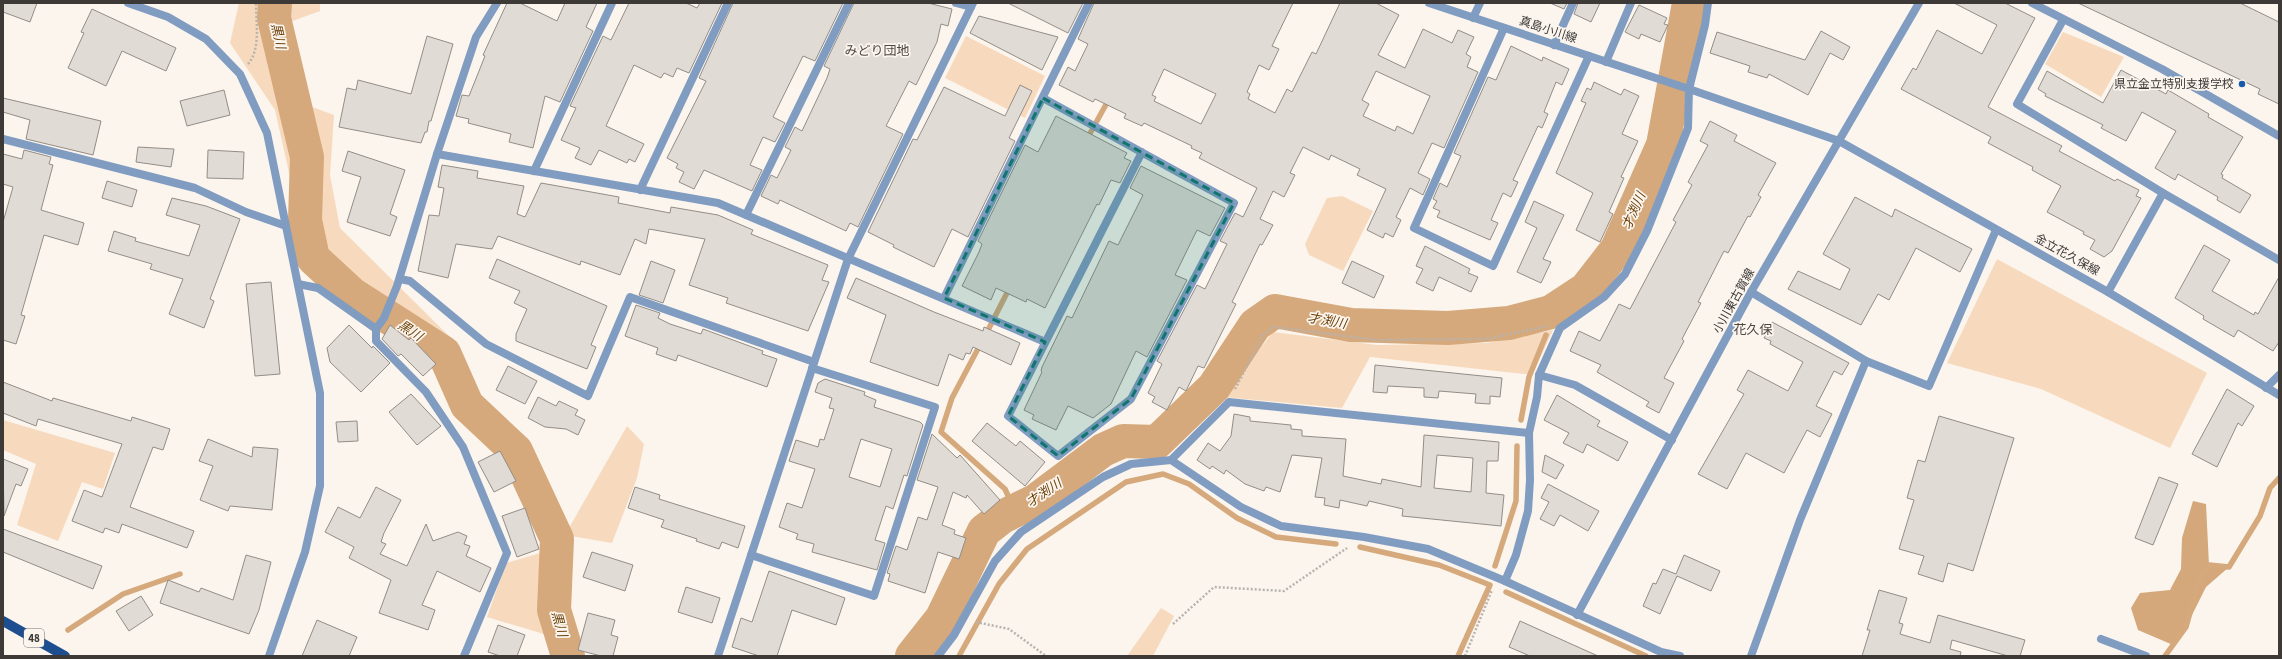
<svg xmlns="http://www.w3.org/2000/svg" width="2282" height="659" font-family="'Source Sans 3','Noto Sans JP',sans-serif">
	<rect width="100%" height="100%" fill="#fbf5ee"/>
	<g fill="#f7dabd">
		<path d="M239 3H320V11L287 23 312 107 334 115 330 175 340 228 451 338 450 352H438L388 321 354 304 308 258 275 110 230 43Z"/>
		<path d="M2063 32 2124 57 2101 97 2045 64Z"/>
		<path d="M966 36 1045 76 1025 118 945 78Z"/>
		<path d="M1342 196 1373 211 1343 271 1309 255 1305 244 1327 198Z"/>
		<path d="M1997 259 2207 373 2170 448 2041 389 1947 363Z"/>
		<path d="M1553 330 1532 375 1370 357 1342 408 1223 397 1273 332 1377 345 1486 343Z"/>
		<path d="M3 420 115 453 103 489 82 482 58 541 17 525 36 464 3 450Z"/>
		<path d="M627 426 644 444 637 478 612 543 565 535Z"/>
		<path d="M547 551 544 607 561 656H552L547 635 487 617 506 563Z"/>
		<path d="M1161 608 1174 616 1153 656H1127Z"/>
	</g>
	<path fill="#d4a87a" d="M2193 501 2206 504 2209 565 2229 567 2206 587 2186 627 2173 645 2138 630 2131 608 2140 593 2170 590 2181 569 2182 538Z"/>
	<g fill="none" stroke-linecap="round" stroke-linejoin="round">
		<g stroke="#d5a97b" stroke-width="5.5">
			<path d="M1087 139 1109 99"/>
			<path d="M986 334 1010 287"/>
			<path d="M981 343 952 398 941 432 1005 489 1015 511"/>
			<path d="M1521 420 1529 377 1546 335"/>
			<path d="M1360 547 1439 565 1490 585 1458 656"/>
			<path d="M1495 566 1516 501 1517 446"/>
			<path d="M1506 592 1646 656"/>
			<path d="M68 630 123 594 180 574"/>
			<path d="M959 656 999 584 1027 549 1126 482 1163 474 1189 484 1237 518 1276 537 1336 544"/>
			<path d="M2165 656 2186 627 2198 583 2209 565 2229 567 2260 516 2270 488 2279 478"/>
		</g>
		<g stroke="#d5a97b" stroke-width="34">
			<path d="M275 3 274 18 307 157 305 220 313 258 352 294 444 353 467 405 516 451 557 539 554 610 568 656"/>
			<path d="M912 656 942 618 984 531 1002 517 1035 501 1103 450 1123 441 1157 442 1214 387 1255 325 1275 311 1351 325 1448 328 1509 323 1551 312 1586 289 1617 249 1663 145 1689 3"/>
		</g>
	</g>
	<g fill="#e1dbd5" stroke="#938d87" fill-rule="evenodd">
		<path d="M3 3H37L30 22 3 12Z"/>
		<path d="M507 3H520L557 21 565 3H597L586 27 593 31 560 102 545 96 533 148 509 142 511 134 468 123 469 119 456 116 462 95 469 96 485 56 483 55Z"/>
		<path d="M629 3H686L697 8 700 3H722L689 73 677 68 673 77 664 73 661 78 634 65 606 126 644 144 635 162 629 159 627 163 599 150 591 165 575 158 580 148 561 140 576 108 570 106 603 36 611 40Z"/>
		<path d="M733 3H843L815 61 803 56 773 117 785 123 775 142 763 137 750 165 762 170 752 191 704 170 694 189 679 182 684 172 676 168 678 164 667 158 706 81 699 78Z"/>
		<path d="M854 3H928L952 9 948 26 941 24 937 42 916 85 909 81 886 126 903 134 858 227 850 223 846 231 780 200 778 204 761 196 771 175 777 178 791 150 785 147 795 127 802 131 827 78 830 69 824 66Z"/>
		<path d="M1008 3H1083L1068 33Z"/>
		<path d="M1094 3H1293L1272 46 1279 49 1269 70 1259 65 1247 92 1250 94 1248 99 1275 113 1287 89 1292 92 1312 52 1316 54 1340 3H1376L1399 15 1378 55 1405 68 1423 29 1452 43 1458 30 1474 37 1466 54 1471 57 1467 67 1478 72 1444 148 1432 143 1418 173 1430 179 1423 195 1410 188 1396 217 1401 220 1393 237 1385 233 1383 238 1367 230 1386 189 1357 175 1360 169 1331 155 1329 160 1303 147 1290 173 1295 175 1284 197 1273 191 1260 219 1273 225 1262 245 1260 244 1232 302 1236 304 1204 368 1198 366 1186 391 1179 387 1167 410 1152 402 1155 397 1148 393 1162 364 1157 361 1197 285 1205 289 1227 244 1220 241 1235 213 1243 217 1257 188 1199 158 1202 153 1191 148 1192 146 1144 123 1142 126 1124 118 1126 114 1095 99 1093 102 1059 85 1068 67 1075 71 1088 44 1078 39ZM1164 69 1216 94 1201 124 1154 101 1156 97 1152 95ZM1376 71 1430 96 1413 134 1397 126 1395 131 1363 116 1369 104 1362 100Z"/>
		<path d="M1550 3H1567L1564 9Z"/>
		<path d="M1578 3H1600L1591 22 1574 14Z"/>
		<path d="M1954 3H2005L2035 18 1988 107 2062 146 2059 151 2115 181 2117 179 2139 190 2136 196 2141 198 2112 251 2104 257 2090 249 2095 240 2083 234 2084 232 2047 212 2061 186 2032 170 2033 167 1988 143 1991 137 1901 89 1913 68 1916 70 1937 30 1982 54 1997 25Z"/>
		<path d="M2078 3H2240L2279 22V104L2258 94 2260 89Z"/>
		<path d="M1639 5 1667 18 1664 24 1668 25 1660 42 1641 34 1639 39 1625 32Z"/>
		<path d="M92 9 176 48 166 71 122 51 106 86 68 68 84 33 81 32Z"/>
		<path d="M979 16 1058 37 1042 70 970 33Z"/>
		<path d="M1821 31 1850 47 1843 60 1830 53 1808 95 1769 74 1767 78 1748 72 1750 66 1710 53 1717 32 1805 60Z"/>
		<path d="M427 36 453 44 431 121H429L427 132H425L421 143 339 127 347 88 356 90 358 80 411 94Z"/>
		<path d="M1511 46 1542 61 1543 57 1569 69 1562 85 1556 82 1544 112 1548 114 1542 128 1538 126 1513 180 1518 182 1511 197 1503 193 1491 220 1498 223 1490 240 1437 217 1440 211 1433 208 1437 201 1433 199 1440 183 1447 187 1461 156 1454 153 1488 77 1496 80Z"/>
		<path d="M2121 70 2166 94 2168 90 2209 114 2208 117 2243 137 2221 174 2223 175 2222 178 2251 195 2240 213 2217 200 2218 197 2178 174 2175 180 2155 168 2176 131 2142 112 2126 141 2101 128 2103 125 2045 96 2046 94 2038 89 2047 71 2103 103Z"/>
		<path d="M1594 82 1621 95 1624 89 1639 96 1622 134 1638 141 1621 177 1624 178 1609 212 1613 214 1600 242 1576 230 1593 193 1556 173 1586 103 1581 101 1587 88 1591 90Z"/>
		<path d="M1020 85 1032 91 1009 138 1015 141 968 237 952 229 934 267 893 247 894 245 868 232 913 139 917 140 944 87 1005 116Z"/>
		<path d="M224 90 230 115 187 126 180 101Z"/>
		<path d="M3 98 101 121 93 155 26 139 30 120 3 112Z"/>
		<path d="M1056 116 1127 153 1124 158 1131 161 1120 183 1111 180 1099 205 1097 204 1045 308 1027 299 1026 302 996 288 991 300 962 286 979 252 982 244 978 241 1025 145 1038 152Z"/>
		<path d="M1710 121 1737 135 1734 141 1776 163 1758 195 1761 197 1750 217 1748 216 1728 253 1724 251 1698 302 1701 303 1682 339 1684 341 1664 378 1674 383 1659 413 1646 406 1649 402 1597 372 1601 365 1570 351 1579 331 1600 341 1619 304 1630 309 1676 222 1673 220 1692 185 1688 182 1708 145 1700 141Z"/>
		<path d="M138 147 174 149 171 167 136 162Z"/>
		<path d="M24 150 51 157 49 164 53 165 41 210 84 223 78 245 44 235 21 315 25 316 16 344 3 340V222L13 187 3 184V154L22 159Z"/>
		<path d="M208 150 244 152 243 179 207 178Z"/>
		<path d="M348 151 405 170 390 214 397 217 390 236 347 222 361 177 342 171Z"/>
		<path d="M442 165 478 171 477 178 524 186 517 214 525 217 541 183 619 197 618 203 670 213 671 207 718 215 753 230 751 234 828 265 822 280 829 282 808 331 726 303 728 298 689 285 705 239 649 229 646 244 635 239 620 275 581 261 580 265 498 236 492 249 456 244 448 278 418 271 429 215 439 216 444 188 438 187Z"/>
		<path d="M1141 166 1225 208 1210 236 1197 230 1175 275 1187 280 1147 357 1136 351 1111 404 1093 418 1068 406 1056 430 1032 419 1034 415 1024 410 1042 372 1041 371 1042 367 1067 316 1072 318 1109 241 1118 245 1143 195 1130 188Z"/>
		<path d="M107 181 137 190 132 207 102 198Z"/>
		<path d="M1855 197 1892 217 1895 209 1972 249 1960 272 1916 248 1889 300 1878 294 1861 325 1788 289 1798 271 1840 290 1850 269 1823 254Z"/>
		<path d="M172 198 206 206 240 219 210 299 214 301 204 328 169 314 183 279 150 269 152 264 108 251 114 231 136 238 135 241 189 256 200 225 166 215Z"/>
		<path d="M1534 201 1564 215 1543 259 1551 262 1541 283 1517 272 1537 228 1525 222Z"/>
		<path d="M2204 245 2230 260 2212 291 2254 315 2255 312 2258 314 2279 277V342L2273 351 2238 330 2234 337 2203 319 2204 316 2175 298Z"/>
		<path d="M1425 246 1470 269 1468 273 1478 277 1471 292 1439 277 1433 291 1416 283 1423 269 1416 266Z"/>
		<path d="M497 259 607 306 591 345 596 347 587 369 516 341V334L527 309 514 303 520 291 489 278Z"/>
		<path d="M651 261 675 270 663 303 639 295Z"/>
		<path d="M1352 261 1384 276 1374 298 1342 283Z"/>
		<path d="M856 278 934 312 983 331 984 327 1020 343 1011 365 973 347 970 354 966 353 963 360 949 354 938 386 870 362 886 315 847 298Z"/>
		<path d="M271 282 280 374 255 376 246 284Z"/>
		<path d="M636 305 660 313 658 318 670 324 701 334 703 329 763 351 762 354 777 359 767 387 678 355 676 361 656 354 658 348 625 336Z"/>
		<path d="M1772 322 1849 363 1842 375 1834 371 1816 406 1832 414 1820 437 1807 430 1784 473 1746 453 1727 489 1698 474 1744 394 1737 390 1748 370 1788 391 1803 362 1770 344 1771 341 1764 338Z"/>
		<path d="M349 325 372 348 373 346 390 363 361 392 330 362 327 348Z"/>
		<path d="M390 325 409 340 411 338 436 364 423 376 401 354 398 356 382 339Z"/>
		<path d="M1375 365 1502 378 1500 397 1490 396V404L1475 403 1476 394 1439 391 1438 398 1424 397V388L1388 386 1387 393 1373 392Z"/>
		<path d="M508 366 537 381 525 404 496 390Z"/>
		<path d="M825 379 865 392 864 395 876 400 874 407 920 422 923 425 907 476 904 475 893 509 886 506 875 540 885 543 877 570 812 552 814 544 796 539 798 534 779 527 787 503 802 508 815 469 789 461 796 440 818 447 820 439 824 440 834 409 829 408 832 398 815 392 818 383ZM861 439 892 449 880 487 849 477Z"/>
		<path d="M3 382 52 401 53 398 131 421 132 417 170 429 163 450 153 447 130 507 194 531 187 548 122 524 119 533 105 528 103 533 72 521 84 490 102 497 122 444 38 419 36 426 3 413Z"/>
		<path d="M2227 389 2254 406 2242 426 2238 423 2217 467 2192 454Z"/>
		<path d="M411 394 441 426 417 445 389 412Z"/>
		<path d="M1557 395 1600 421 1597 426 1628 442 1618 461 1587 444 1583 453 1563 443 1569 433 1544 420Z"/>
		<path d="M538 397 556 406 559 401 578 410 575 415 585 420 578 435 566 429 545 427 528 418Z"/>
		<path d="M1234 414 1250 417V421L1291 425V429L1302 430V436L1346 439 1343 476 1381 484 1382 479 1421 487 1424 435 1499 442 1498 461H1487L1486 493 1504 495 1501 526 1402 516 1403 509 1369 501 1367 506 1340 500 1339 508 1324 505 1325 498 1315 497 1322 458 1292 455 1280 492 1266 487 1264 491 1245 484 1226 470 1224 474 1212 466 1210 469 1197 460 1208 443 1220 451 1231 436ZM1437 455 1473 458 1471 492 1434 488Z"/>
		<path d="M1939 416 2014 438 1973 571 1948 563 1943 582 1918 574 1924 556 1899 549 1914 500 1907 498 1918 460 1925 462Z"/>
		<path d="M357 421 358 441 338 442 336 422Z"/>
		<path d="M987 423 1016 446 1020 441 1045 462 1025 486 972 441Z"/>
		<path d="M932 434 957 458 960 455 1000 500 984 514 967 495 966 498 953 492 942 525 955 530 954 534 966 538 959 559 938 552 925 593 888 581 890 574 887 573 896 546 907 550 918 517 927 520 938 487 917 480Z"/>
		<path d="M208 439 252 457 253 447 278 449 272 510 230 506 228 511 200 500 213 466 199 461Z"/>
		<path d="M500 451 516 481 494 492 478 462Z"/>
		<path d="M1545 455 1564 465 1556 479 1542 472Z"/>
		<path d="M3 459 28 469 21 486 16 484 4 516Z"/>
		<path d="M2159 477 2178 484 2153 545 2135 538Z"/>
		<path d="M1548 484 1599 511 1588 531 1560 515 1554 526 1540 519 1549 502 1541 498Z"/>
		<path d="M376 487 401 500 384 533 381 542 386 544 380 554 407 566 426 524 433 541 458 532 467 536 464 544 470 546 466 556 491 568 480 592 437 571 422 605 435 610 428 630 379 613 391 580 349 558 354 547 325 532 338 507 360 518Z"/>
		<path d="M635 487 660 495 659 499 745 526 738 548 722 542 719 549 696 541 697 539 661 527 664 520 628 508Z"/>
		<path d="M525 508 539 549 517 557 502 516Z"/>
		<path d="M3 529 102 566 93 589 3 552Z"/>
		<path d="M592 552 633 565 625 591 583 577Z"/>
		<path d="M246 555 271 562 259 610 249 634 160 603 168 580 199 592 201 588 233 600Z"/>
		<path d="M1684 555 1720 571 1711 591 1677 576 1660 614 1643 606 1653 583 1656 584 1663 569 1676 574Z"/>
		<path d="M769 571 845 598 836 625 792 610 777 656H759L732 647 741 618 752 622Z"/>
		<path d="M686 587 720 598 712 623 678 612Z"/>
		<path d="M1879 590 1907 598 1899 623 1903 624 1900 634 1930 643 1938 615 2025 640 2020 656H2008L1952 640 1950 649 1961 652 1960 656H1862L1870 630H1867Z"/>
		<path d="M141 596 153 615 129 631 116 611Z"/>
		<path d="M588 613 615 620 611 635 618 637 613 656H601L578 650Z"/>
		<path d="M317 620 357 637 349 656H302Z"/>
		<path d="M1520 621 1598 656H1530L1509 647Z"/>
		<path d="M498 625 525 635 517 656H500L488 652Z"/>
	</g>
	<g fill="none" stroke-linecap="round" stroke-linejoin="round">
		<g stroke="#b8b3ae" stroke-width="2.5" stroke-dasharray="2 2" stroke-linecap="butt">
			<path d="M248 64C261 49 256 22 256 3"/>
			<path d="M1235 389 1263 335 1273 327 1377 340 1486 339 1548 326"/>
			<path d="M976 622 1009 629 1046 656"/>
			<path d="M1173 624 1214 587 1284 591 1347 548"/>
			<path d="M1465 656 1492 590"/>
		</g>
		<g stroke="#819cc1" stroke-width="8">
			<path d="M956 3 971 7"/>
			<path d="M2032 3 2162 69 2279 136"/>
			<path d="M1473 18 1480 3"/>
			<path d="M2063 20 2017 104 2163 193 2279 260"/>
			<path d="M1504 28 1414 228 1493 266 1589 56"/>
			<path d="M1554 45 1573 3"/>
			<path d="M1606 62 1631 3"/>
			<path d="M1043 98 1234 203 1131 399 1058 456 1008 416 1142 152"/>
			<path d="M3 139 195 188 246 212 286 226"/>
			<path d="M437 154 718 203 1045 342"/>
			<path d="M534 171 612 3"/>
			<path d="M640 190 728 3"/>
			<path d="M746 215 849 3"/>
			<path d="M400 279 410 281 486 344 588 396 630 297 814 362"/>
			<path d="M298 284 318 288 376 329"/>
			<path d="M1751 292 1866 361 1929 386 1996 230"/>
			<path d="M2108 292 2163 193"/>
			<path d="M944 298 1089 3"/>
			<path d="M1539 375 1575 385 1672 440"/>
			<path d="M2266 388 2279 375"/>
			<path d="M1171 460 1241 507 1281 526 1364 537 1428 549 1505 581 1661 652 1680 656"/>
			<path d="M751 555 874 596 935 407 812 368"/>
			<path d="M1505 581 1516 555 1528 511 1530 480 1529 433 1537 397 1539 375 1560 328 1604 297 1625 274 1647 231 1688 128 1689 89 1705 25 1708 3"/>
			<path d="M2101 639 2146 656"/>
			<path d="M464 656 507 553 463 447 426 392 376 341V329L384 318 397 286 437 154 476 37 497 3"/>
			<path d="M718 656 848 259 973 3"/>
			<path d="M938 656 954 635 995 561 1021 532 1103 477 1131 464 1171 460 1229 402 1529 433"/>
			<path d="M1751 656 1800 520 1866 361"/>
		</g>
		<g stroke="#819cc1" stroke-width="8">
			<path d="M128 3 168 17 206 39 240 74 267 133 320 393V486L305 552 269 656"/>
			<path d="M1429 3 1689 89 1839 141 2108 292 2279 395"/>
			<path d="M1577 615 1751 292 1919 3"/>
		</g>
		<path stroke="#1d4f90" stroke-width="10" d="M3 621 65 656"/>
	</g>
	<path fill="#0f766e" fill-opacity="0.2" stroke="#0f766e" stroke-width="3" stroke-dasharray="8 5" stroke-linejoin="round" d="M1043 98 1234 203 1131 399 1058 456 1008 416 1045 342 944 298Z"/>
	<circle fill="#185aaa" stroke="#fbf5ee" stroke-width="1.5" cx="2242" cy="84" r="4"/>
	<g text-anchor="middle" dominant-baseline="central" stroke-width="3.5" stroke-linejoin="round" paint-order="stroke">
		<rect fill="#fbf5ee" stroke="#75716e" stroke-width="1" x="24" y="629" width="20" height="18" rx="3"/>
		<g font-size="11" font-weight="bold" fill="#3c3937">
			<text x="34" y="638">48</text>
		</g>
		<g font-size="12" fill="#3c3937" stroke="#fbf5ee">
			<text transform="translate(1548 30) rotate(18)">真島小川線</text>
			<text transform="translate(2067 255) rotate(29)">金立花久保線</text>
			<text transform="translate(1734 301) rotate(-61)">小川東古賀線</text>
		</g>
		<g font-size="12" fill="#3c3937" stroke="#fbf5ee" text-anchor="end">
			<text x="2234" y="84">県立金立特別支援学校</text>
		</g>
		<g font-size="13" font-style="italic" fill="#6d430b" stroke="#fbf5ee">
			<text transform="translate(278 36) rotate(77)">黒川</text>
			<text transform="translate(1634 211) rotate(-66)">才渕川</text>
			<text transform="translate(1327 321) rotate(10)">才渕川</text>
			<text transform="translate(410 331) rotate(33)">黒川</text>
			<text transform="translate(1044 493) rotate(-34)">才渕川</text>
			<text transform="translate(559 624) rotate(75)">黒川</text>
		</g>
		<g font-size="13" fill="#4d4842" stroke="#fbf5ee">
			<text x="877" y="51">みどり団地</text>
			<text x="1753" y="330">花久保</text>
		</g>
	</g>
	<rect width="2282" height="659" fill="none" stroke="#3c3937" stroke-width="8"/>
</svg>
